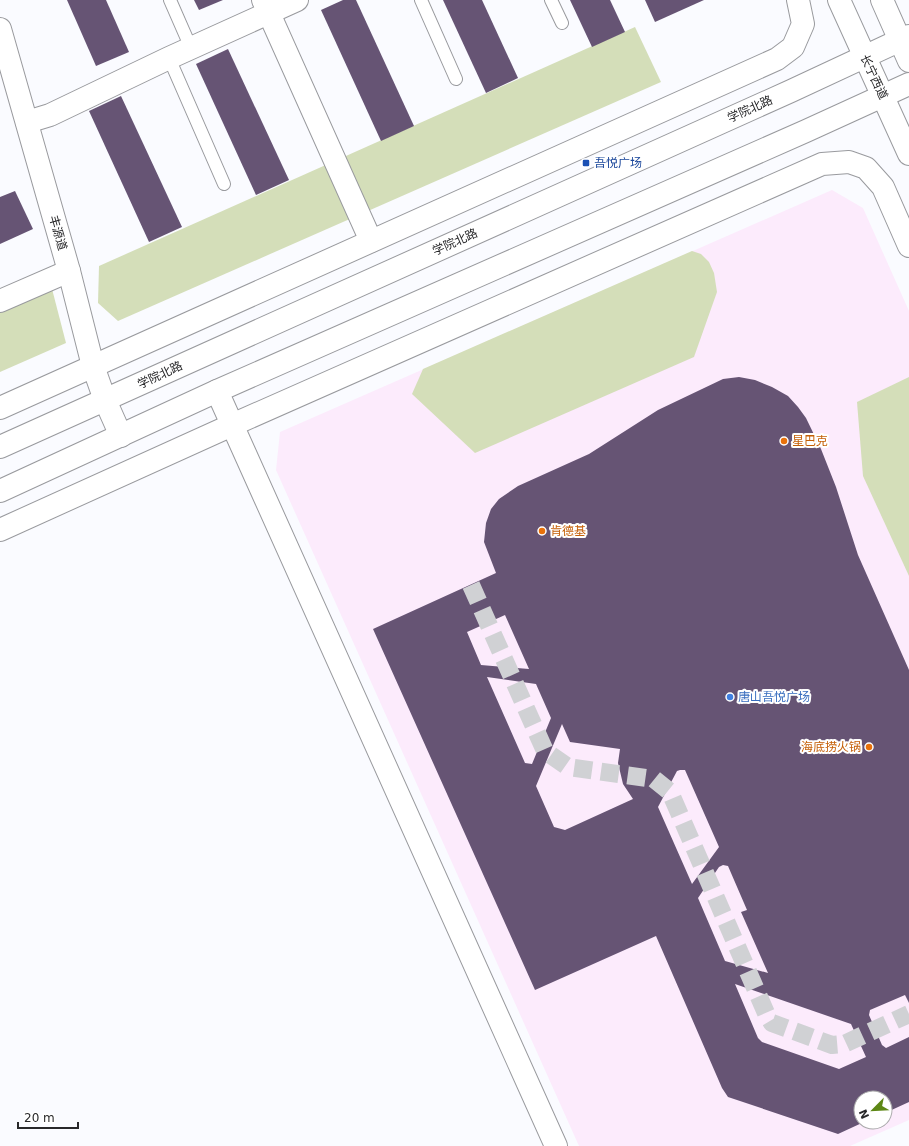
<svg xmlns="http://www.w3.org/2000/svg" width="909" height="1146" font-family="'DejaVu Sans','Noto Sans SC',sans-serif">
	<rect width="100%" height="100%" fill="#fafbff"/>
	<path fill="#fcebfc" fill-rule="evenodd" d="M832 190 863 208 909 311V1120L850 1146H579L276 470 280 432ZM861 1098H885V1122H861Z"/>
	<g fill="#d4deb9">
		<path d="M635 27 661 82 118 321 98 303 99 266Z"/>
		<path d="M692 251 701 254 709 262 714 273 717 292 694 357 475 453 412 394 423 369Z"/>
		<path d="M51 285 66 343 0 372V308Z"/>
		<path d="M909 377V576L863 476 857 402Z"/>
	</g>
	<g fill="#665474" fill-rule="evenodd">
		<path d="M67 0H106L129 52 96 66Z"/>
		<path d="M194 0H223L199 10Z"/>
		<path d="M343 0H356L414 126 381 141 321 10Z"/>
		<path d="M443 0H482L518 78 486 93Z"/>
		<path d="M570 0H610L625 32 592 47Z"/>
		<path d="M645 0H704L655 22Z"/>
		<path d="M228 49 289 180 256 195 196 64Z"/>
		<path d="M121 96 182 227 149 242 89 111Z"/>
		<path d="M15 191 33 229 0 244V197Z"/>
		<path d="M739 377 755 380 772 387 788 396 798 407 806 418 821 449 836 487 858 555 909 670V1003L905 995 870 1010 869 1015 882 1045 886 1048 909 1037V1102L885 1113V1098H861V1122H864L838 1134 728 1097 722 1088 656 936 535 990 373 629 496 573 484 542 486 523 491 509 499 499 518 486 589 454 658 410 723 379ZM505 615 529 669 481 665 467 632ZM487 677 536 684 551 718 532 764 525 763ZM562 724 570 742 620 749 618 763 623 784 633 799 565 830 554 827 536 786ZM680 770H685L719 847 692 884 658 807 677 771ZM723 865 728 866 747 910 741 912 768 973 725 961 698 898 719 867ZM735 984 851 1024 866 1057 839 1069 762 1042 758 1038Z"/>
	</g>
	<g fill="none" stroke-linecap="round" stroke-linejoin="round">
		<path stroke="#d0d1d4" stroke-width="18" stroke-dasharray="18 9" stroke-linecap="butt" d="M471 585 545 751 568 767 654 779 670 792 766 1013 772 1023 832 1045 844 1044 909 1014"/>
		<g stroke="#999a9e" stroke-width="14">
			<g id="service">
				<path d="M170 0 191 48"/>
				<path d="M421 0 456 79"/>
				<path d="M551 0 562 23"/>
				<path d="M169 58 224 184"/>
			</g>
		</g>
		<g stroke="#999a9e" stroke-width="24">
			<g id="minor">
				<path d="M263 0 371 241"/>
				<path d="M27 122 50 115 169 58 297 0"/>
				<path d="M0 301 69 271"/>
				<path d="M217 391 556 1146"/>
				<path d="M0 408 777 59 793 47 803 24 798 0"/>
				<path d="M0 530 232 425 822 164 849 162 866 168 883 187 909 246"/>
			</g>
		</g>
		<g stroke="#999a9e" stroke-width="24">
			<path id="tertiary" d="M0 29 69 271 93 366 105 400 121 436"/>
		</g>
		<g stroke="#999a9e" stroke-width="24">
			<g id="primary">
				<path d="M839 0 909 154"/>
				<path d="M882 0 909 61"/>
				<path d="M0 447 791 91 909 36"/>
				<path d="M0 491 217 391 806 131 909 84"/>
			</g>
		</g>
		<use href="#service" stroke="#fff" stroke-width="12"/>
		<use href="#minor" stroke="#fff" stroke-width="22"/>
		<use href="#tertiary" stroke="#fff" stroke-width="22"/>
		<use href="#primary" stroke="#fff" stroke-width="22"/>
	</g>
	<rect fill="#1a4fb4" stroke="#fff" stroke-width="1.5" x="582" y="159" width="8" height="8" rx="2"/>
	<g fill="#e8710a" stroke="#fff" stroke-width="1.5">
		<circle cx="784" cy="441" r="4"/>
		<circle cx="542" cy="531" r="4"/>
		<circle cx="869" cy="747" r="4"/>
	</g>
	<circle fill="#3f7fe0" stroke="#fff" stroke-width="1.5" cx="730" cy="697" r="4"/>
	<g text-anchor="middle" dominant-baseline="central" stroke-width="4" stroke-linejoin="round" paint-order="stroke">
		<g font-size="12" fill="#28282a" stroke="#fff">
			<text transform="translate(874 77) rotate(65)">长宁西道</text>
			<text transform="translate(750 109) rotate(-24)">学院北路</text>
			<text transform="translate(58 233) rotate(74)">丰源道</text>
			<text transform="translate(455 242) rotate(-24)">学院北路</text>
			<text transform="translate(160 375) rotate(-25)">学院北路</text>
		</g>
		<g font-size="12" fill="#164399" stroke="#fff" text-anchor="start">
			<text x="594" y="163">吾悦广场</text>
		</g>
		<g font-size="12" fill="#c56008" stroke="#fff" text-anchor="start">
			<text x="792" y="441">星巴克</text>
			<text x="550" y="531">肯德基</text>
			<text x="861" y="747" text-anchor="end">海底捞火锅</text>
		</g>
		<g font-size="12" fill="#366cbe" stroke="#fff" text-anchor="start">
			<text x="738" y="697">唐山吾悦广场</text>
		</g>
	</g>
	<g transform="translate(873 1110) rotate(246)"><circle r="19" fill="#ffffff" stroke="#a9a9aa"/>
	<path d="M0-3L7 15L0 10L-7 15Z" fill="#5d8715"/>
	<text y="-6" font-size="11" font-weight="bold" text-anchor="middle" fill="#28282a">N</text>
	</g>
	<path d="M18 1122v6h60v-6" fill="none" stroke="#28282a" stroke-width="2"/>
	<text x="24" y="1122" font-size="12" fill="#28282a" stroke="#ffffff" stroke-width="3" paint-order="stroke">20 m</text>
</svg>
